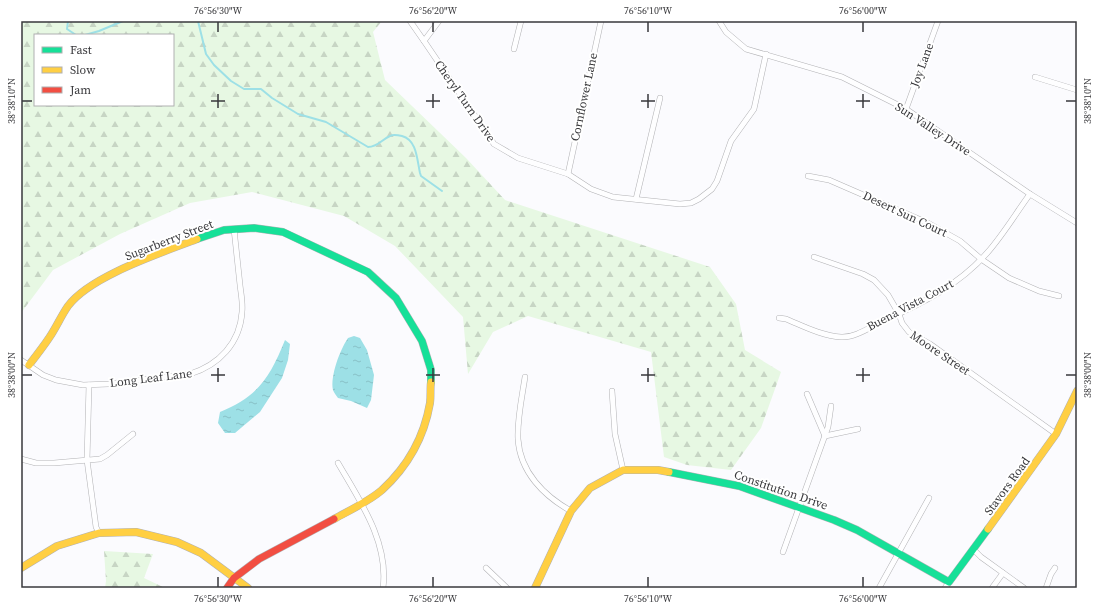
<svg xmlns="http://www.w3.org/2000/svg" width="1098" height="609" font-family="'Source Serif 4',serif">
	<defs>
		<pattern id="forest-firs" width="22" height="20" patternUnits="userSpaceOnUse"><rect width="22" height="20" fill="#e7f8e3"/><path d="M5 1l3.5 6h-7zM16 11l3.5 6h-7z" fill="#c7d5c4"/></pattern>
		<pattern id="water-ripples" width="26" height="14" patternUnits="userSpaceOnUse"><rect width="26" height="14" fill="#9de0e6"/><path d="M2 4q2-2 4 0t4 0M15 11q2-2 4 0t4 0" fill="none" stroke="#88c1c6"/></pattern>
	</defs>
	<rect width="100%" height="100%" fill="#fbfbfe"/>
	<g fill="url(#forest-firs)" fill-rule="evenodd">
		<path d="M21 21H382L373 32 385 80 466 158 505 200 710 267 736 304 745 350 781 372 761 428 731 470 687 465 664 457 651 352 528 316 493 332 468 374 463 317 395 246 344 216 252 192 190 203 120 234 53 270 21 313ZM35 35H173V105H35Z"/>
		<path d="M104 551 153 554 144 578 165 588H105L106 581Z"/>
	</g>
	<g fill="url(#water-ripples)">
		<path d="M354 336 360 338 367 350 374 375 371 400 367 408 351 401 338 398C336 395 334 393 333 390 330 376 340 350 348 338Z"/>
		<path d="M285 340 290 344 288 360 282 378 260 412 235 433H225L218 423 220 412C258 397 270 377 285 340Z"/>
	</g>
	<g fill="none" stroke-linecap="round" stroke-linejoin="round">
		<g stroke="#9de0e6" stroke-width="2">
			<path d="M68 21 67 29 76 35"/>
			<path d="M198 21 206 54 214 65 231 81 244 89H261L272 98 298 114 326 122 368 147C378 147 381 140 390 136 393 134 398 135 402 136 417 140 417 160 420 173L421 176 442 191"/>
			<path d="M85 35 99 31 123 21"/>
		</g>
		<g stroke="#b2b2b5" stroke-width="6">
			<g id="street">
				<path d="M410 21 424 41 494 144 518 158 568 174 591 189 613 197 680 204 691 203 699 199 712 189 717 181 731 141 754 109 766 54"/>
				<path d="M719 21 726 32 746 49 842 77 906 109 1030 194 1077 223"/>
				<path d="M424 41 439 21"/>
				<path d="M514 49 521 21"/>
				<path d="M1035 77 1077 90"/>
				<path d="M906 109 938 21"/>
				<path d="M568 174 601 21"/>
				<path d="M808 176 829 180 928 223 960 241 981 259 1009 278 1039 291 1059 296"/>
				<path d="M636 199 660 98"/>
				<path d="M814 257 863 274 874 280 888 295 899 314 902 323 909 332 930 344 1056 434"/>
				<path d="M779 318 786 319C803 326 822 336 841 337 855 338 870 327 883 321 921 304 959 285 987 253 1003 235 1016 213 1030 194"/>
				<path d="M21 360 43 375 56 380 83 385 108 384 190 374C219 365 240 343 242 312 243 303 241 294 240 285 238 266 236 248 234 229"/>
				<path d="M525 377C522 397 517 419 518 439 520 472 544 496 571 511"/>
				<path d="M89 385 87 460 96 527 99 533"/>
				<path d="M612 391 615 434 623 470"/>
				<path d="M807 394 825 436"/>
				<path d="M825 436 858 429"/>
				<path d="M21 459 36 463H54L100 459 107 455 133 434"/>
				<path d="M338 463C360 501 389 542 383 588"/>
				<path d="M973 549 981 557 1024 588"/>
				<path d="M783 552 828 427 831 406"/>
				<path d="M486 568 507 588"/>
				<path d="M879 588 929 498"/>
				<path d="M945 588 949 582"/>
				<path d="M992 588 1003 573"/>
				<path d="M1046 588 1051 574 1055 568"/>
			</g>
		</g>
		<g stroke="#b2b2b5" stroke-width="8">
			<g id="fast">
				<path d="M197 239 224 230 254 228 283 232 368 272 396 298 422 341 431 370V382"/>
				<path d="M669 472 739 486 834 520 857 530 949 582 988 529"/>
			</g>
		</g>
		<g stroke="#b2b2b5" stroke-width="8">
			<g id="slow">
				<path d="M29 365C36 356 43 347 49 338 56 328 61 316 68 306 90 276 161 253 197 239"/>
				<path d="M334 519C350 510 368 502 382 490 407 467 424 438 430 403 431 396 430 389 431 382"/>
				<path d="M988 529 1056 434 1077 391"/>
				<path d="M21 568 57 546 99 533 136 532 177 542 201 553 248 588"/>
				<path d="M535 588 571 511 590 488 623 470H658L669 472"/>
			</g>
		</g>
		<g stroke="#b2b2b5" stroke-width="8">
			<path id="jam" d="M227 588 234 578 259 559 334 519"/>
		</g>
		<use href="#street" stroke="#fefeff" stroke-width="5"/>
		<use href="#fast" stroke="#16e098" stroke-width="7"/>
		<use href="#slow" stroke="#ffcf43" stroke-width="7"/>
		<use href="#jam" stroke="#f24e42" stroke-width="7"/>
	</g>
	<path fill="none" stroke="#39393c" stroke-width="1.5" d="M218 22V32M433 22V32M648 22V32M863 22V32M218 94V108M433 94V108M648 94V108M863 94V108M22 101H32M211 101H225M426 101H440M641 101H655M856 101H870M1066 101H1076M218 368V382M433 368V382M648 368V382M863 368V382M22 375H32M211 375H225M426 375H440M641 375H655M856 375H870M1066 375H1076M218 577V587M433 577V587M648 577V587M863 577V587"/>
	<g text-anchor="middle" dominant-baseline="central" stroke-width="4" stroke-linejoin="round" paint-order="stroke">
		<g font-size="12" fill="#39393c" stroke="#fff">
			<text transform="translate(922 65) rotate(-70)">Joy Lane</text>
			<text transform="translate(584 97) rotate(-78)">Cornflower Lane</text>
			<text transform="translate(465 101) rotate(55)">Cheryl Turn Drive</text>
			<text transform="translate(933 129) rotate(33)">Sun Valley Drive</text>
			<text transform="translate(905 214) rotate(25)">Desert Sun Court</text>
			<text transform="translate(169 240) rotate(-21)">Sugarberry Street</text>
			<text transform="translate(910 305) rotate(-28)">Buena Vista Court</text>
			<text transform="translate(940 353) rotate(34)">Moore Street</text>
			<text transform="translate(151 378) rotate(-7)">Long Leaf Lane</text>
			<text transform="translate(1007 486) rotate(-54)">Stavors Road</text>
			<text transform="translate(781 490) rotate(19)">Constitution Drive</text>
		</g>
	</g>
	<rect width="1098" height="609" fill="none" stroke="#ffffff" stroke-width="44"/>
	<rect x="34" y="34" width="140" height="72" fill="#ffffff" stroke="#b0b0b1"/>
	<rect x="42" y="47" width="20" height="6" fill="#16e098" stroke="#b0b0b1"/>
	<text x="70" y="54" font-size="12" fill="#39393c">Fast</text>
	<rect x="42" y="67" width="20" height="6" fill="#ffcf43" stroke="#b0b0b1"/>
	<text x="70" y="74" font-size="12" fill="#39393c">Slow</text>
	<rect x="42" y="87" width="20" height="6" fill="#f24e42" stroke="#b0b0b1"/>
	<text x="70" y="94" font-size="12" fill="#39393c">Jam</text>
	<rect x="22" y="22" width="1054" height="565" fill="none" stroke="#39393c" stroke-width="1.5"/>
	<g font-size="10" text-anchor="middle" fill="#39393c">
		<text x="218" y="14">76°56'30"W</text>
		<text x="433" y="14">76°56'20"W</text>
		<text x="648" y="14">76°56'10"W</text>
		<text x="863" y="14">76°56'00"W</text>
		<text transform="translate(11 101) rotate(-90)" y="4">38°38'10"N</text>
		<text transform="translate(1087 101) rotate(-90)" y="4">38°38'10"N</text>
		<text transform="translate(11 375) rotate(-90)" y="4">38°38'00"N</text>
		<text transform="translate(1087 375) rotate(-90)" y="4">38°38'00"N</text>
		<text x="218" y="602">76°56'30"W</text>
		<text x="433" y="602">76°56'20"W</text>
		<text x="648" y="602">76°56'10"W</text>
		<text x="863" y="602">76°56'00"W</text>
	</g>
</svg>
